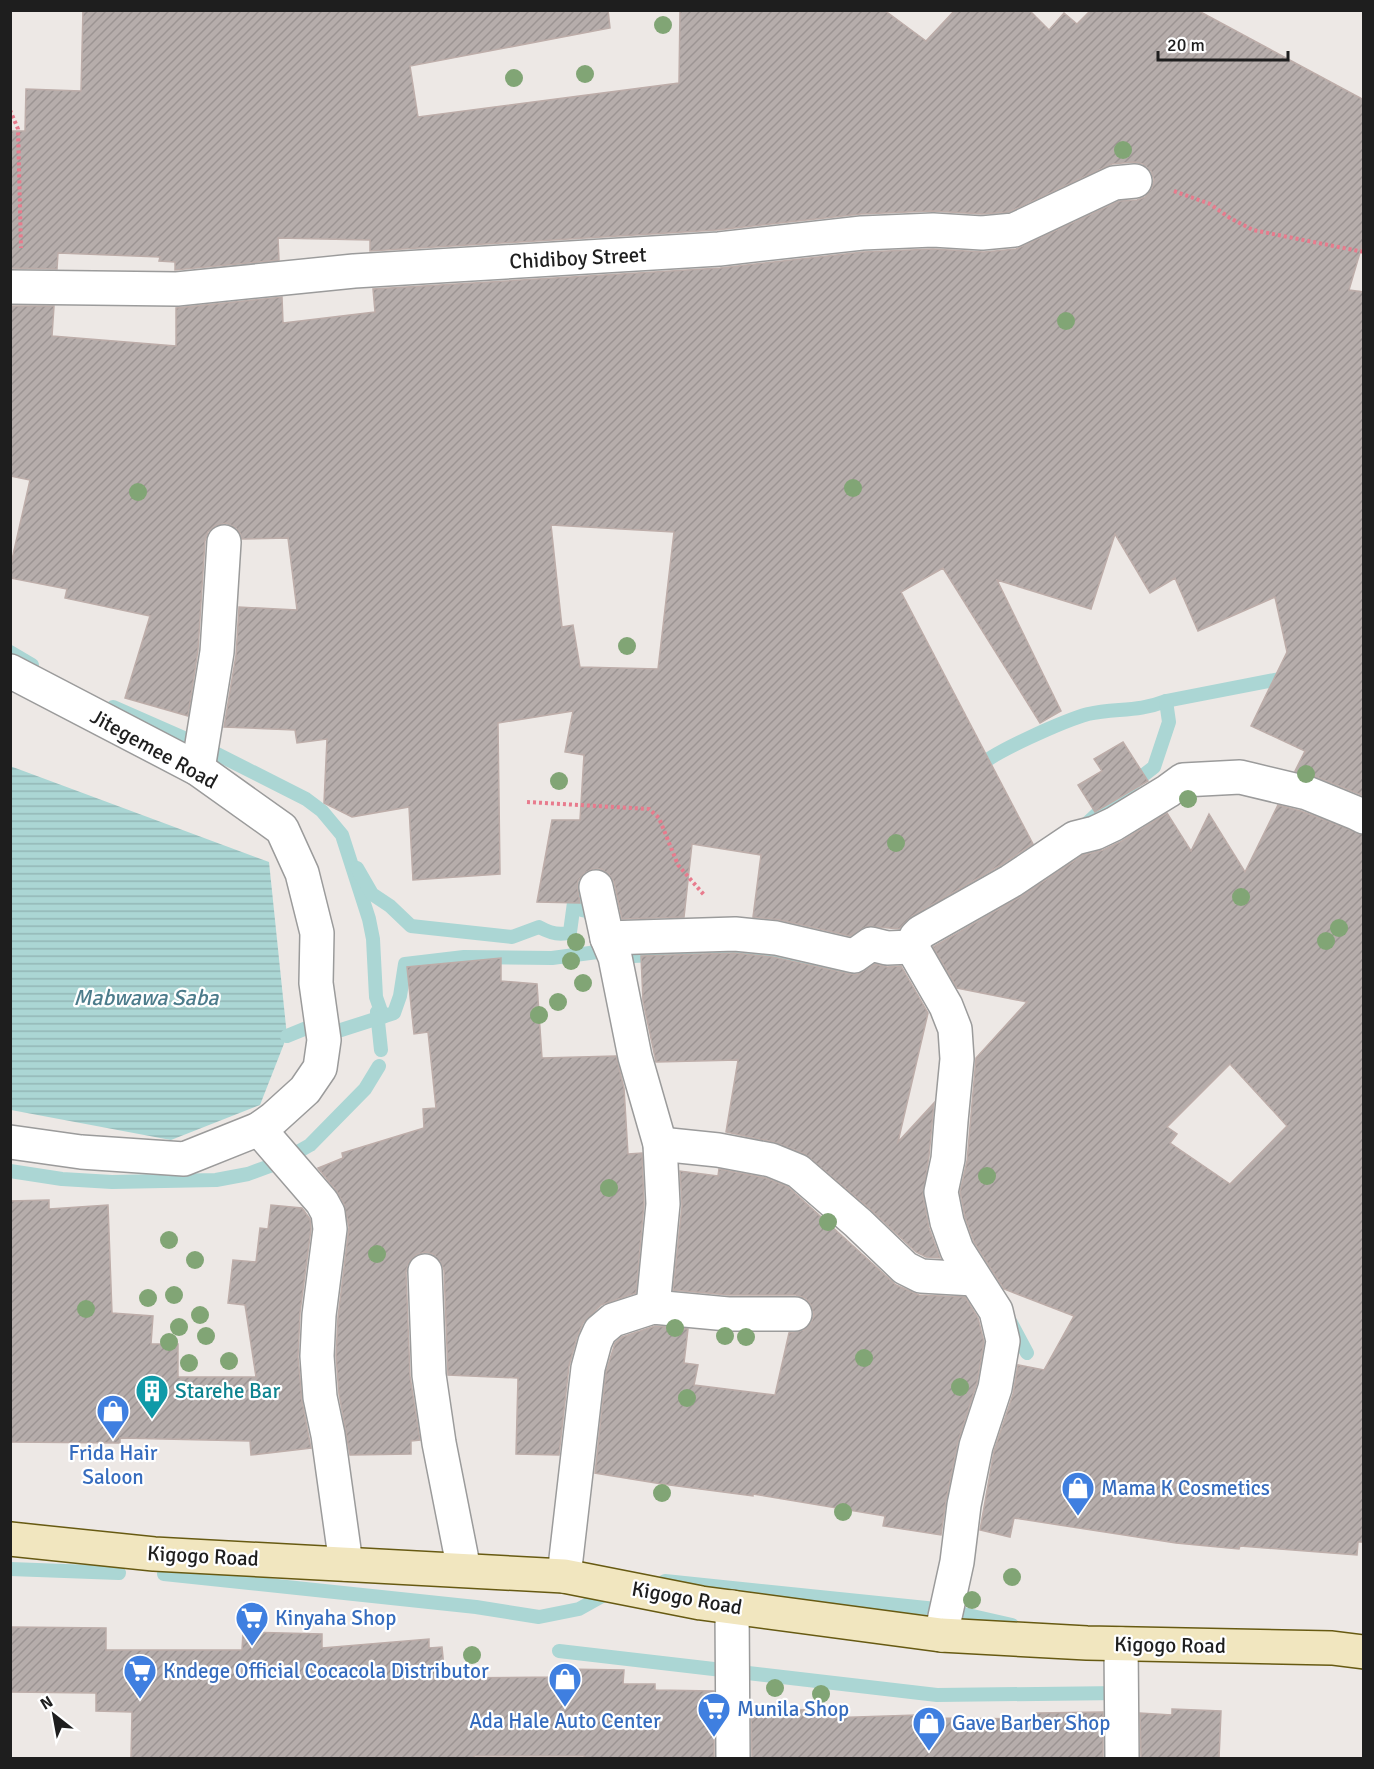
<svg xmlns="http://www.w3.org/2000/svg" width="1374" height="1769" font-family="Signika,sans-serif">
	<defs>
		<pattern id="water-rules" width="6" height="5" patternUnits="userSpaceOnUse" patternTransform="scale(1.5)"><rect width="6" height="5" fill="#abd6d4"/><path d="M0 2.5h6" fill="none" stroke="#93b7b6"/></pattern>
		<pattern id="building-hatch" width="6" height="6" patternUnits="userSpaceOnUse" patternTransform="scale(1.5)"><rect width="6" height="6" fill="#b6adab"/><path d="M-1 1l2-2M0 6l6-6M5 7l2-2" fill="none" stroke="#9c9493"/></pattern>
	</defs>
	<rect width="100%" height="100%" fill="#ede8e5"/>
	<path fill="url(#water-rules)" d="M10 766 269 862 287 1036 260 1105 171 1140 11 1110Z"/>
	<g fill="none" stroke-linecap="round" stroke-linejoin="round">
		<g stroke="#abd6d4" stroke-width="14">
			<path d="M10 652 32 665"/>
			<path d="M113 707 195 743"/>
			<path d="M217 754 306 799 322 811 342 835 369 919 373 939 376 997 383 1017 377 1012 381 1050"/>
			<path d="M976 769C990 753 1066 720 1088 714 1116 708 1138 712 1166 701L1290 677"/>
			<path d="M1084 826 1113 799 1154 767 1169 722 1166 701"/>
			<path d="M357 868 372 894 390 906 411 926 512 937 539 927C548 932 560 936 570 932L576 888 581 903 579 908 582 910 585 907 593 919"/>
			<path d="M341 1030 394 1013 400 996 405 964 464 957 552 958 605 951 615 957 745 950 780 960 809 965 845 966"/>
			<path d="M287 1036 314 1025"/>
			<path d="M10 1171 62 1179 112 1182 216 1180 248 1174 278 1163 310 1145 365 1089 379 1066"/>
			<path d="M1011 1323 1027 1353"/>
			<path d="M10 1569 119 1573"/>
			<path d="M164 1574 476 1607 539 1617 579 1609 613 1590"/>
			<path d="M665 1581 946 1610 1012 1625"/>
			<path d="M559 1651 937 1695 1122 1693"/>
		</g>
	</g>
	<g fill="url(#building-hatch)" stroke="#bdada9" stroke-width="1.5" fill-rule="evenodd">
		<path d="M83 10H608L610 28 410 66 418 117 679 83 680 10H884L926 41 955 10H1029L1049 30 1064 13 1077 24 1091 10H1197L1364 100V239L1349 290 1364 292V796L1314 776 1295 771 1305 751 1251 726 1287 652 1275 597 1198 631 1175 578 1150 593 1115 534 1091 609 997 580 1061 711 1040 723 943 568 901 592 1033 844 1001 865 912 916 899 929 868 926 850 936 780 920 753 917 761 855 692 844 684 917 622 919 614 882 609 874 601 869H593L584 873 578 881V891L580 903 537 902 552 820H580L584 755 565 752 573 711 498 723 500 874 413 880 409 807 352 817 324 803 327 739 297 743 295 730 224 727 236 655 239 607 297 610 288 538 242 539 240 533 235 527 226 523 215 526 208 532 205 541 198 650 188 716 125 698 150 616 65 598 67 589 10 578V568L30 480 10 476V306H54L52 336 176 346V308L282 297 283 323 375 312 373 289 720 268 863 252 933 249 984 252 1016 249 1119 201 1137 200 1145 197 1152 188 1154 180 1151 171 1143 164 1134 162 1112 164 1009 212 982 214 932 211 861 214 717 230 370 251V240L278 238 279 260 175 270V262L159 261 160 257 58 253 57 269 10 268V131H25L26 89 81 91ZM551 525 674 532 658 669 580 667 573 625 562 627Z"/>
		<path d="M1123 742 1148 781 1095 812 1078 785 1102 771 1094 759Z"/>
		<path d="M1278 805 1301 811 1364 835V1542H1358L1357 1555 1240 1546 1239 1549 1176 1543 1014 1518 1010 1537 980 1530 994 1451 1013 1394 1018 1365 1044 1370 1074 1316 1004 1289 974 1242 965 1217 960 1192 967 1161 976 1058 1027 1002 957 988 933 947 1020 897 1083 855 1103 850 1122 841 1167 813 1191 851 1209 814 1245 872ZM1230 1064 1287 1126 1230 1184 1170 1143 1177 1134 1167 1127Z"/>
		<path d="M734 953 773 957 850 974H858L875 964 887 967 901 966 928 1013 898 1142 934 1103 929 1156 923 1195 929 1228 940 1258 926 1257 916 1252 870 1209 805 1154 774 1142 726 1132 738 1060 656 1062 643 1001 641 956Z"/>
		<path d="M501 958V981L537 984 542 1058 616 1056 624 1088 628 1154 642 1153 644 1204 636 1293 601 1305 583 1323 577 1337 569 1366 559 1455 516 1454 518 1378 448 1375 444 1270 440 1261 433 1254 425 1252 416 1255 409 1262 406 1272 410 1376 420 1440 411 1441V1454L350 1455 339 1394 336 1356 338 1317 349 1227 344 1204 336 1190 318 1168 343 1158 342 1153 424 1128 423 1109 436 1108 428 1032 414 1034 407 967Z"/>
		<path d="M719 1169 766 1178 788 1187 896 1285 919 1295 965 1297 978 1318 984 1342 977 1383 958 1442 946 1501 941 1535 883 1526 885 1516 753 1494V1496L662 1484 595 1473 606 1372 615 1343 622 1337 655 1326 688 1329 684 1363 698 1365 694 1385 775 1395 789 1333 804 1330 811 1323 814 1315 811 1305 805 1298 796 1295H729L673 1290 682 1206 680 1171 718 1176Z"/>
		<path d="M49 1200V1209L108 1205 112 1313 153 1316 151 1344H178V1377H256L245 1305 228 1303 233 1260 256 1262 260 1228 268 1229 271 1205 302 1208 310 1219 311 1229 300 1313 298 1357 302 1401 311 1448 251 1455 250 1441 120 1438V1443L10 1442V1201Z"/>
		<path d="M10 1627 106 1628V1650H242L243 1632 322 1634V1648L429 1639V1648L442 1647 445 1678 562 1677V1669L624 1670 623 1684H655V1690L714 1691V1758H584V1756H474V1758H131L132 1712 96 1711V1693L10 1692Z"/>
		<path d="M751 1709 826 1710V1718L917 1715V1718L1035 1719 1036 1713 1103 1712V1758H752Z"/>
		<path d="M1172 1709 1221 1711 1219 1758H1141L1140 1713 1172 1715Z"/>
	</g>
	<g fill="none" stroke-linecap="round" stroke-linejoin="round">
		<g stroke="#9b9b9b" stroke-width="36">
			<g id="street">
				<path d="M10 287 177 289 354 271 719 249 862 233 933 230 982 233 1014 230 1114 183 1135 181"/>
				<path d="M10 671 198 769 282 829 302 873 317 933 316 983 324 1040 320 1068 305 1090 273 1119 259 1129 184 1159 81 1152 10 1142"/>
				<path d="M198 769 217 652 224 542"/>
				<path d="M596 887 607 938 615 957 635 1057 660 1144 663 1204 653 1307"/>
				<path d="M607 938 735 934 776 938 854 956 871 944 887 948 912 947"/>
				<path d="M259 1129 322 1202 328 1213 330 1229 319 1315 317 1356 320 1397 328 1435 346 1564"/>
				<path d="M660 1144 718 1150 771 1160 798 1171 858 1223 905 1268 921 1276 974 1279"/>
				<path d="M425 1271 429 1375 439 1443 464 1570"/>
				<path d="M564 1576 588 1368 595 1342 600 1331 613 1320 653 1307 728 1314H795"/>
				<path d="M732 1607 733 1758"/>
				<path d="M941 1635 957 1562 964 1505 976 1446 995 1388 1003 1341 996 1311 957 1250 947 1222 941 1192 948 1159 951 1121 957 1059 955 1029 946 1006 912 947 916 937 921 932 1011 881 1075 838 1095 833 1114 824 1168 791 1183 780 1240 777 1307 793 1356 813 1364 817"/>
				<path d="M1121 1644 1122 1758"/>
			</g>
		</g>
		<g stroke="#675a12" stroke-width="36">
			<path id="secondary" d="M10 1539 154 1554 564 1576 701 1603 941 1635 1087 1643 1332 1648 1364 1652"/>
		</g>
		<g stroke="#e87b8d" stroke-width="4" stroke-dasharray="3 3" stroke-linecap="butt">
			<path d="M10 110 18 129 21 248"/>
			<path d="M1174 191 1210 204 1230 218 1253 230 1364 252"/>
			<path d="M527 802 649 809 659 818 678 865 705 896"/>
		</g>
		<use href="#street" stroke="#fff" stroke-width="33"/>
		<use href="#secondary" stroke="#f1e6bf" stroke-width="33"/>
	</g>
	<g fill="#81a575">
		<circle cx="663" cy="25" r="9"/>
		<circle cx="585" cy="74" r="9"/>
		<circle cx="514" cy="78" r="9"/>
		<circle cx="1123" cy="150" r="9"/>
		<circle cx="1066" cy="321" r="9"/>
		<circle cx="853" cy="488" r="9"/>
		<circle cx="138" cy="492" r="9"/>
		<circle cx="627" cy="646" r="9"/>
		<circle cx="1306" cy="774" r="9"/>
		<circle cx="559" cy="781" r="9"/>
		<circle cx="1188" cy="799" r="9"/>
		<circle cx="896" cy="843" r="9"/>
		<circle cx="1241" cy="897" r="9"/>
		<circle cx="1339" cy="928" r="9"/>
		<circle cx="1326" cy="941" r="9"/>
		<circle cx="576" cy="942" r="9"/>
		<circle cx="571" cy="961" r="9"/>
		<circle cx="583" cy="983" r="9"/>
		<circle cx="558" cy="1002" r="9"/>
		<circle cx="539" cy="1015" r="9"/>
		<circle cx="987" cy="1176" r="9"/>
		<circle cx="609" cy="1188" r="9"/>
		<circle cx="828" cy="1222" r="9"/>
		<circle cx="169" cy="1240" r="9"/>
		<circle cx="377" cy="1254" r="9"/>
		<circle cx="195" cy="1260" r="9"/>
		<circle cx="174" cy="1295" r="9"/>
		<circle cx="148" cy="1298" r="9"/>
		<circle cx="86" cy="1309" r="9"/>
		<circle cx="200" cy="1315" r="9"/>
		<circle cx="179" cy="1327" r="9"/>
		<circle cx="675" cy="1328" r="9"/>
		<circle cx="206" cy="1336" r="9"/>
		<circle cx="725" cy="1336" r="9"/>
		<circle cx="746" cy="1337" r="9"/>
		<circle cx="169" cy="1342" r="9"/>
		<circle cx="864" cy="1358" r="9"/>
		<circle cx="229" cy="1361" r="9"/>
		<circle cx="189" cy="1363" r="9"/>
		<circle cx="960" cy="1387" r="9"/>
		<circle cx="687" cy="1398" r="9"/>
		<circle cx="662" cy="1493" r="9"/>
		<circle cx="843" cy="1512" r="9"/>
		<circle cx="1012" cy="1577" r="9"/>
		<circle cx="972" cy="1600" r="9"/>
		<circle cx="472" cy="1655" r="9"/>
		<circle cx="775" cy="1688" r="9"/>
		<circle cx="821" cy="1694" r="9"/>
	</g>
	<defs>
		<g id="building-pin" transform="scale(1.725)"><path d="M0 17L-7.5 6A9.5 9.5 0 1 1 7.5 6Z" fill="#0f9aa8" stroke="#fff"/><path d="M-4-6H4V6H1V3H-1V6H-4ZM-2.5-4.3h1.7v1.8h-1.7ZM.8-4.3h1.7v1.8H.8ZM-2.5-1h1.7V.8h-1.7ZM.8-1h1.7V.8H.8Z" fill="#fff"/></g>
		<g id="shop-pin" transform="scale(1.725)"><path d="M0 17L-7.5 6A9.5 9.5 0 1 1 7.5 6Z" fill="#3f7fe0" stroke="#fff"/><path d="M-5-2.5h2.3a2.7 3.5 0 0 1 5.4 0H5L5.5 6h-11ZM-1.5-2.5h3a1.5 2.3 0 0 0-3 0Z" fill="#fff"/></g>
		<g id="supermarket-pin" transform="scale(1.725)"><path d="M0 17L-7.5 6A9.5 9.5 0 1 1 7.5 6Z" fill="#3f7fe0" stroke="#fff"/><path d="M-6-5.5h2.5l.6 2H6L4.5 2H-2.5L-4.4-4H-6ZM-1.5 3.2a1.3 1.3 0 1 0 .1 0ZM3 3.2a1.3 1.3 0 1 0 .1 0Z" fill="#fff"/></g>
	</defs>
	<g fill-rule="evenodd">
		<use href="#building-pin" x="152" y="1391"/>
		<use href="#shop-pin" x="113" y="1411"/>
		<use href="#shop-pin" x="1078" y="1488"/>
		<use href="#supermarket-pin" x="252" y="1618"/>
		<use href="#supermarket-pin" x="140" y="1671"/>
		<use href="#shop-pin" x="565" y="1679"/>
		<use href="#supermarket-pin" x="714" y="1709"/>
		<use href="#shop-pin" x="929" y="1723"/>
	</g>
	<g text-anchor="middle" dominant-baseline="central" stroke-width="4.5" stroke-linejoin="round" paint-order="stroke">
		<g font-size="21" fill="#1e1e1e" stroke="#fff">
			<text transform="translate(578 258) rotate(-3)">Chidiboy Street</text>
			<text transform="translate(154 749) rotate(29)">Jitegemee Road</text>
			<text transform="translate(203 1556) rotate(3)">Kigogo Road</text>
			<text transform="translate(687 1598) rotate(10)">Kigogo Road</text>
			<text transform="translate(1170 1645) rotate(1)">Kigogo Road</text>
		</g>
		<g font-size="21" fill="#0d838f" stroke="#fff" text-anchor="start">
			<text x="175" y="1391">Starehe Bar</text>
		</g>
		<g font-size="21" fill="#366cbe" stroke="#fff" text-anchor="start">
			<text x="113" y="1453" text-anchor="middle">Frida Hair<tspan x="113" dy="24">Saloon</tspan></text>
			<text x="1101" y="1488">Mama K Cosmetics</text>
			<text x="275" y="1618">Kinyaha Shop</text>
			<text x="163" y="1671">Kndege Official Cocacola Distributor</text>
			<text x="737" y="1709">Munila Shop</text>
			<text x="565" y="1721" text-anchor="middle">Ada Hale Auto Center</text>
			<text x="952" y="1723">Gave Barber Shop</text>
		</g>
		<g font-size="22" font-style="italic" fill="#4c7c8b" stroke="#fff">
			<text x="146" y="997">Mabwawa Saba</text>
		</g>
	</g>
	<rect width="1374" height="1769" fill="none" stroke="#1e1e1e" stroke-width="24"/>
	<g transform="translate(54 1715) rotate(329)" stroke="#ffffff" stroke-width="4.5" paint-order="stroke">
	<path d="M0-4.5L10 22L0 15L-10 22Z" fill="#1e1e1e"/>
	<text y="-9" font-size="16" font-weight="bold" text-anchor="middle" fill="#1e1e1e">N</text>
	</g>
	<path d="M1158 51v9h130v-9" fill="none" stroke="#1e1e1e" stroke-width="3"/>
	<text x="1167" y="51" font-size="18" fill="#1e1e1e" stroke="#ffffff" stroke-width="4.5" paint-order="stroke">20 m</text>
</svg>
